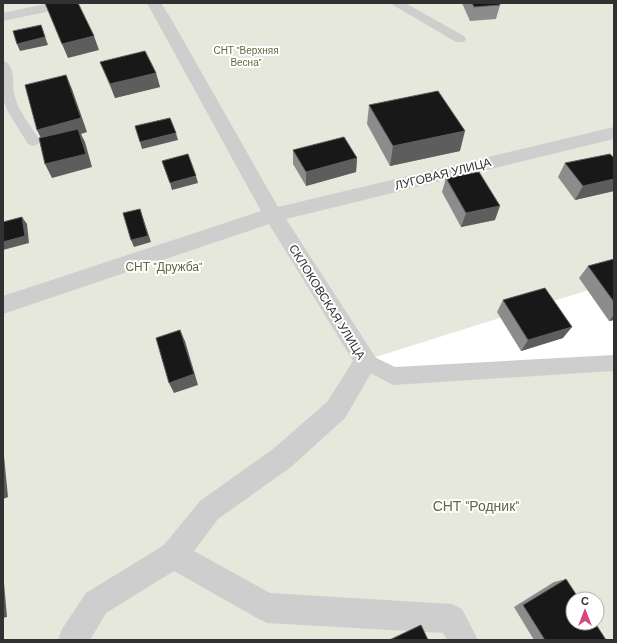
<svg xmlns="http://www.w3.org/2000/svg" width="617" height="643" font-family="'DM Sans',sans-serif">
	<rect width="100%" height="100%" fill="#fff"/>
	<path fill="#e5e8db" fill-rule="evenodd" d="M3 3H614V282L366 360 393 376 614 363V640H3ZM573 599H597V623H573Z"/>
	<g fill="none" stroke-linecap="round" stroke-linejoin="round">
		<g fill="#cecece" fill-rule="evenodd">
			<path d="M391 3H405L464 36 466 39 464 42H456L393 5Z"/>
			<path d="M3 61C16 64 12 83 14 94 18 111 31 126 40 141L38 144 33 146 28 144 8 112 3 99Z"/>
			<path d="M366 353 395 367 614 355V371L393 385 359 367 357 361 359 355Z"/>
		</g>
		<g fill="#cecece" fill-rule="evenodd">
			<path d="M50 3H77L75 6 70 7 3 21V13Z"/>
			<path d="M147 3H161L170 17 278 207 614 127V139L286 219 378 361 345 418 291 467 218 519 194 551 270 593 452 604 462 609 478 640H447L443 633 267 623 257 618 174 571 106 613 90 640H58L62 629 86 593 164 545 200 501 273 449 327 402 353 361 269 224 3 314V296L261 211Z"/>
		</g>
	</g>
	<g fill="#8c8c8c">
		<path d="M462 3H499L500 5 496 19 470 21Z"/>
		<path d="M100 62 156 73 160 87 115 98Z"/>
		<path d="M369 105 460 151 390 166 367 124Z"/>
		<path d="M293 150 357 158 356 172 306 186 293 164Z"/>
		<path d="M614 158V191L575 200 558 177 565 163Z"/>
		<path d="M446 178 495 220 461 227 442 192Z"/>
		<path d="M614 259V320L609 321 579 278 588 266Z"/>
		<path d="M503 300 563 338 521 351 497 312Z"/>
		<path d="M566 579 606 640H534L514 607 554 582Z"/>
		<path d="M421 625 428 640H388L416 627Z"/>
	</g>
	<g fill="#5d5d5d">
		<path d="M41 25 48 45 20 51 17 44Z"/>
		<path d="M94 36 99 50 68 58 62 44Z"/>
		<path d="M156 73 160 87 115 98 110 84Z"/>
		<path d="M66 75 72 89 87 132 81 134 85 142 92 167 52 178 45 164 44 144 37 130Z"/>
		<path d="M465 131 460 151 390 166 393 146Z"/>
		<path d="M176 133 178 140 142 149 140 142Z"/>
		<path d="M357 158 356 172 306 186V172Z"/>
		<path d="M196 176 198 183 172 190 170 183Z"/>
		<path d="M614 179V191L575 200 583 186Z"/>
		<path d="M500 206 495 220 461 227 466 213Z"/>
		<path d="M140 209 151 242 134 247 131 240Z"/>
		<path d="M22 217 27 224 29 243 3 250V242Z"/>
		<path d="M614 315V320L609 321Z"/>
		<path d="M572 327 563 338 521 351 528 340Z"/>
		<path d="M180 330 185 341 198 385 174 393 169 383Z"/>
		<path d="M3 446 8 497 3 499Z"/>
		<path d="M3 572 7 617 3 618Z"/>
	</g>
	<g fill="#181818" stroke="#5d5d5d">
		<path d="M45 3H78L94 36 62 44Z"/>
		<path d="M472 3H499L500 5 474 7Z"/>
		<path d="M41 25 45 37 17 44 13 31Z"/>
		<path d="M145 51 156 73 110 84 100 62Z"/>
		<path d="M66 75 81 118 37 130 25 85Z"/>
		<path d="M438 91 465 131 393 146 369 105Z"/>
		<path d="M170 118 176 133 140 142 135 126Z"/>
		<path d="M78 129 86 154 45 164 39 138Z"/>
		<path d="M344 137 357 158 306 172 293 150Z"/>
		<path d="M188 154 196 176 170 183 162 161Z"/>
		<path d="M610 154 614 158V179L583 186 565 163Z"/>
		<path d="M479 172 500 206 466 213 446 178Z"/>
		<path d="M140 209 148 236 131 240 123 213Z"/>
		<path d="M22 217 25 236 3 242V222Z"/>
		<path d="M614 259V302L588 266Z"/>
		<path d="M545 288 572 327 528 340 503 300Z"/>
		<path d="M180 330 194 374 169 383 156 338Z"/>
		<path d="M566 579 579 599H573V623H595L606 640H545L523 605Z"/>
		<path d="M421 625 428 640H390Z"/>
	</g>
	<g text-anchor="middle" dominant-baseline="central" stroke-width="4" stroke-linejoin="round" paint-order="stroke">
		<g font-size="10" fill="#606943" stroke="#fff">
			<text x="246" y="50">СНТ "Верхняя<tspan x="246" dy="12">Весна"</tspan></text>
		</g>
		<g font-size="12" fill="#313131" stroke="#fff">
			<text transform="translate(443 174) rotate(-14)">ЛУГОВАЯ УЛИЦА</text>
			<text transform="translate(327 302) rotate(58)">СКЛОКОВСКАЯ УЛИЦА</text>
		</g>
		<g font-size="12" fill="#606943" stroke="#fff">
			<text x="164" y="267">СНТ "Дружба"</text>
		</g>
		<g font-size="14" fill="#606943" stroke="#fff">
			<text x="476" y="506">СНТ "Родник"</text>
		</g>
	</g>
	<rect width="617" height="643" fill="none" stroke="#313131" stroke-width="8"/>
	<g transform="translate(585 611)"><circle r="19" fill="#ffffff" stroke="#adadad"/>
	<path d="M0-3L7 15L0 10L-7 15Z" fill="#d4477c"/>
	<text y="-6" font-size="11" font-weight="bold" text-anchor="middle" fill="#313131">С</text>
	</g>
</svg>
